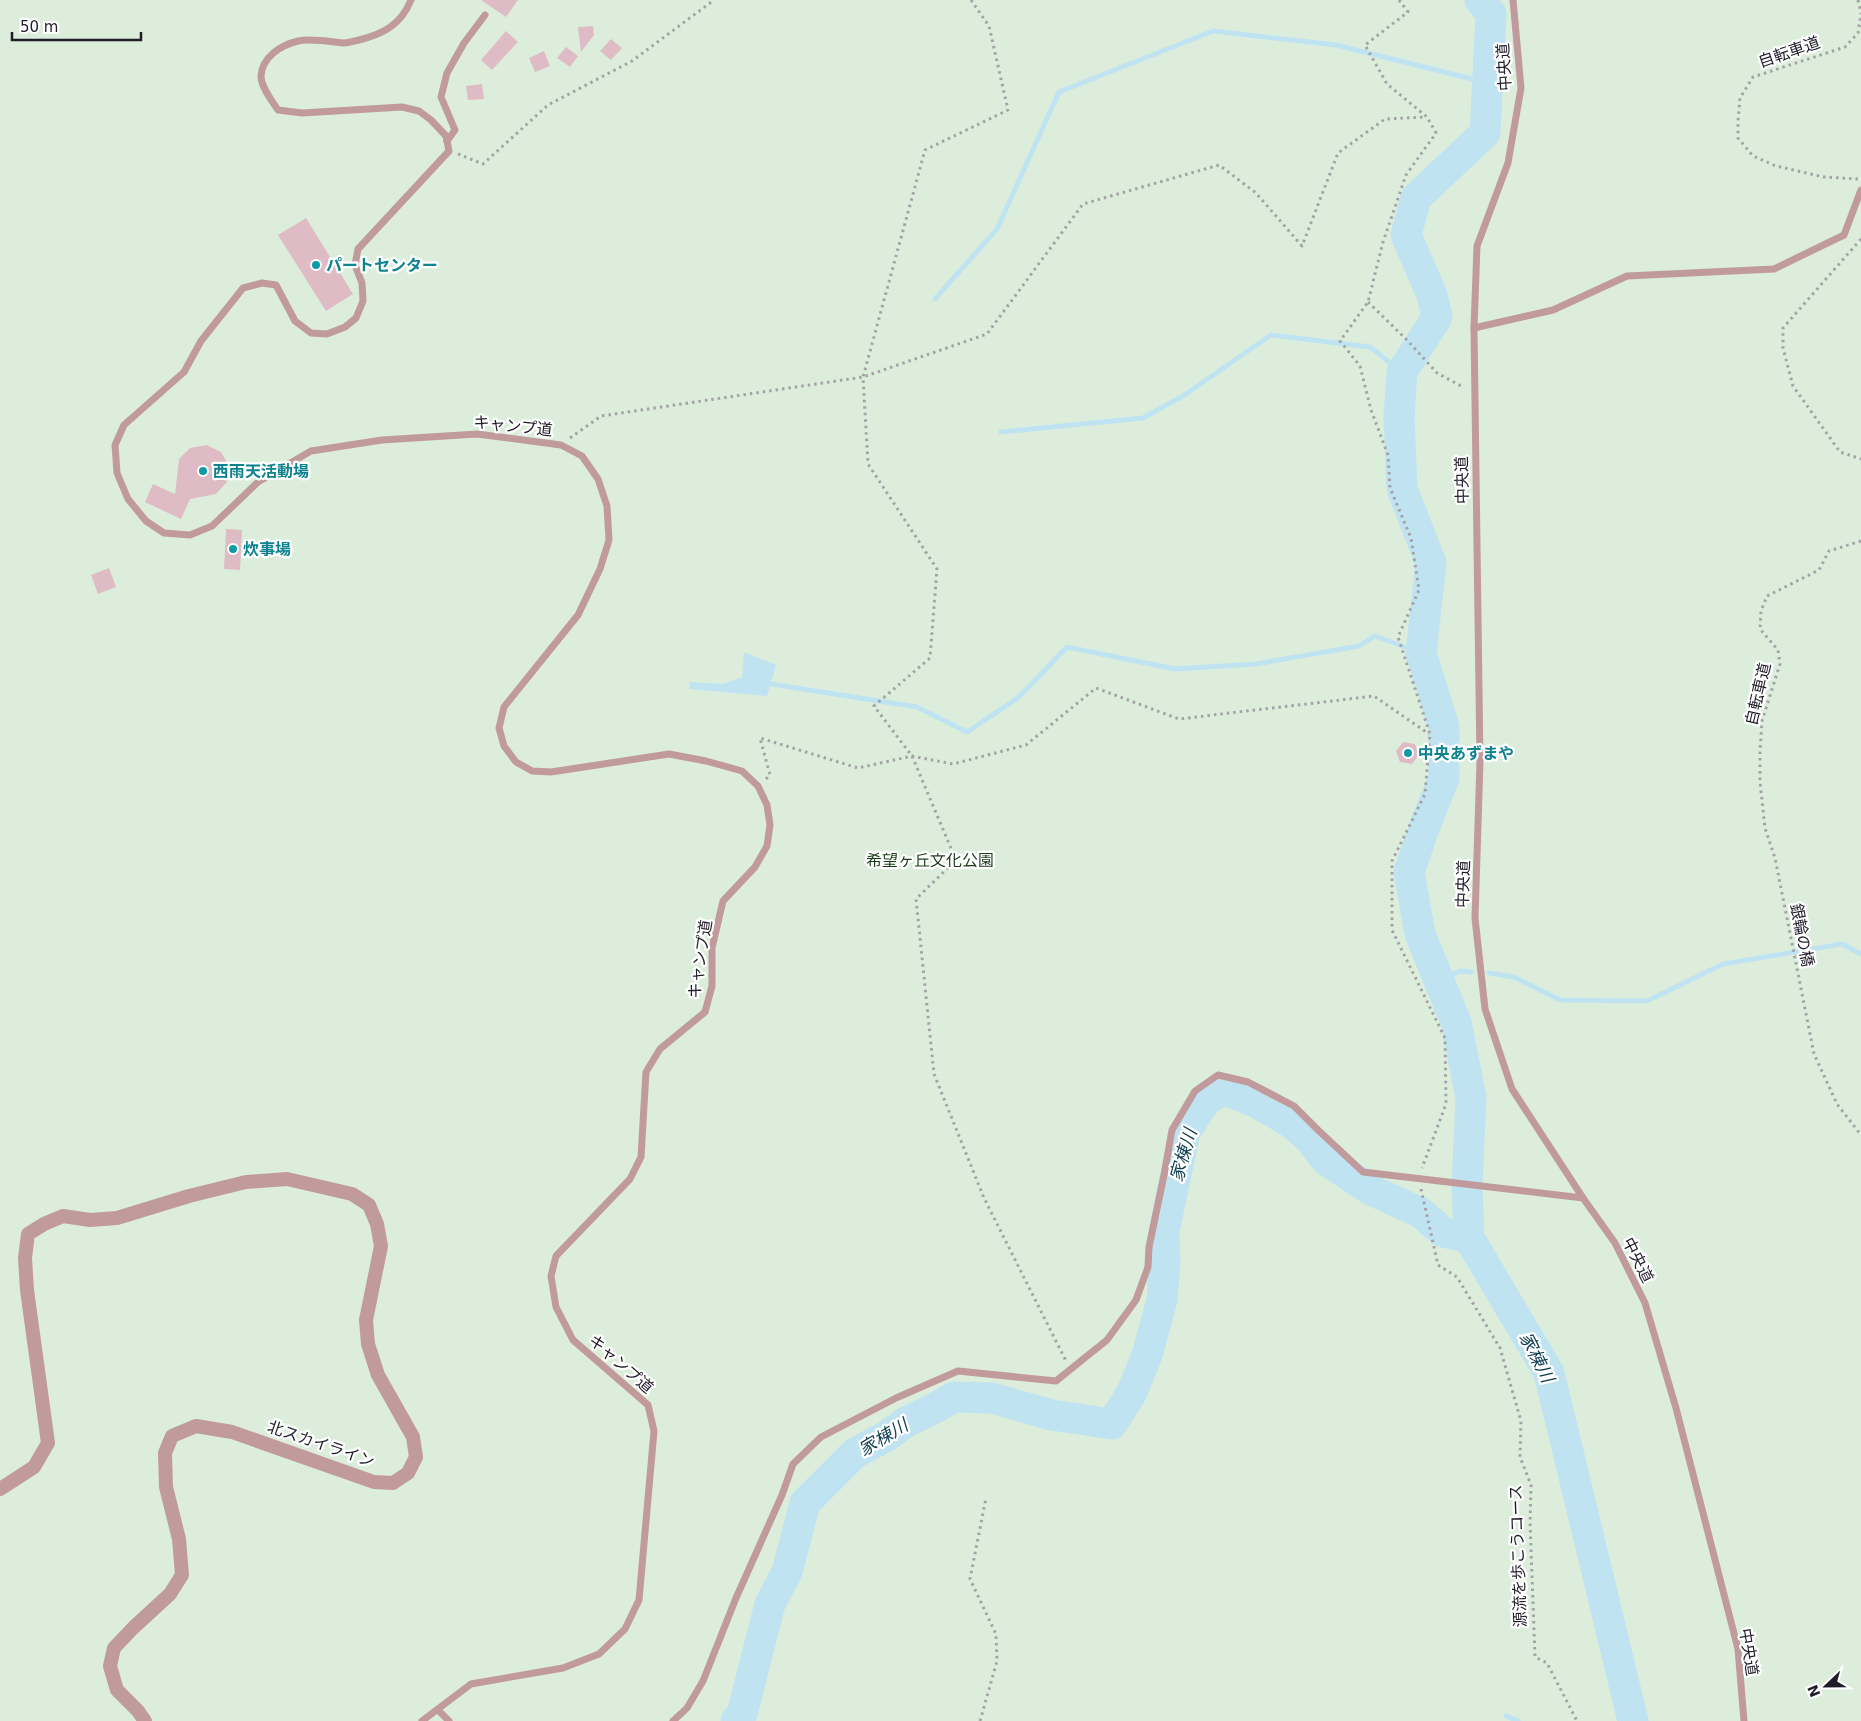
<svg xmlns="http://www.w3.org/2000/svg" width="1861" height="1721" font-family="'DejaVu Sans','Noto Sans JP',sans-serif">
	<rect width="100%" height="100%" fill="#f9f9f9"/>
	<rect fill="#dceedb" x="0" y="0" width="1861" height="1721"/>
	<path fill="#c0e3f1" d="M744 652 776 665 767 696 689 689 690 682 723 684 742 677Z"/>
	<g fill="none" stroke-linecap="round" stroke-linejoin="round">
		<g stroke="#c0e3f1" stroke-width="5">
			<path d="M935 299 997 229 1059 92 1213 31 1336 45 1488 83"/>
			<path d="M1001 432 1143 418 1183 396 1271 335 1370 347 1402 372"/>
			<path d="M771 684 917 707 967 732 1019 697 1067 647 1175 669 1256 664 1359 646 1375 636 1421 653"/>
			<path d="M1489 973 1514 977 1560 1000 1647 1001 1723 964 1842 944 1861 954"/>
			<path d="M1439 980 1460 971 1471 972"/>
			<path d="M1506 1716 1518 1721"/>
		</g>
		<g stroke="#c0e3f1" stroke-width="31">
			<path d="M1469 1238 1467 1185 1471 1098 1456 1022 1420 934 1409 872 1426 823 1444 778V727L1421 653 1431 563 1402 489 1399 416 1402 372 1437 317 1432 295 1406 235 1416 198 1485 133 1491 14 1480 0"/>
			<path d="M736 1721 742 1714 770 1604 787 1572 805 1503 855 1453 887 1436 906 1422 935 1408 954 1397 992 1398 1052 1415 1112 1424 1132 1392 1147 1355 1162 1300 1165 1263 1164 1231 1185 1132 1206 1100 1224 1089 1259 1104 1290 1122 1310 1139 1326 1160 1371 1190 1421 1213 1443 1232 1469 1238 1549 1373 1633 1721"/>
		</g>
	</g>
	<g fill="#debbc5">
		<path d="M481 0H518L506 17Z"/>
		<path d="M593 26 594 35 581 52 578 27Z"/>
		<path d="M506 31 518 42 492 70 481 60Z"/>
		<path d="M611 39 622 48 611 60 600 51Z"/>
		<path d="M566 47 578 56 570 67 557 58Z"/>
		<path d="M544 51 550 66 535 72 529 58Z"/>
		<path d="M482 84 484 99 468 100 466 86Z"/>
		<path d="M306 218 353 294 326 311 278 235Z"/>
		<path d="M207 445 221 452 229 466 227 482 216 494 190 499 181 519 145 502 153 484 175 494 179 459 190 448Z"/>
		<path d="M226 529 242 530 240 570 224 569Z"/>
		<path d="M109 568 116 587 98 594 91 575Z"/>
		<path d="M1403 742 1415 744 1419 755 1412 764 1400 762 1396 751Z"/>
	</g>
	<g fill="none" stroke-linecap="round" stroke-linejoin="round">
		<g stroke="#a3a2a7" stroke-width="3" stroke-dasharray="2.5 4" stroke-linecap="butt">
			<path d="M971 0 989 26 1008 110 925 150 863 377 868 464 937 569 930 658 874 706 912 756 956 860 916 899 934 1074 984 1198 1066 1361"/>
			<path d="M1399 0 1408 12 1365 45 1387 84 1427 117 1436 133 1406 175 1383 242 1368 302 1340 341 1360 366 1371 410 1388 455 1390 488 1411 538 1419 590 1398 637 1430 734 1425 794 1392 861V930L1445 1038 1446 1104 1422 1168"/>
			<path d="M1858 0 1861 14"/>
			<path d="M458 154 483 164 548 105 632 61 714 0"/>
			<path d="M1858 179 1824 177 1776 166 1753 156 1738 138V121L1740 98 1753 77 1845 47 1858 33 1861 14"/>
			<path d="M1861 239 1783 328V348L1793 386 1840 452 1861 459"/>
			<path d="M1368 302 1407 340 1437 373 1463 387"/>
			<path d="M570 438 601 416 863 377 987 334 1083 204 1219 165 1256 193 1302 246 1338 153 1385 119 1426 117"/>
			<path d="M1861 541 1829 551 1819 570 1767 596 1761 611 1760 629 1778 650 1780 664 1762 721 1760 752V782L1765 828 1775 858 1814 1054 1837 1104 1861 1135"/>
			<path d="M766 779 770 775 760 738 858 768 912 756 953 764 1026 745 1096 688 1179 719 1374 696 1429 734"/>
			<path d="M1421 1189 1438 1265 1457 1277 1500 1348 1521 1421 1520 1457 1531 1485 1530 1522 1535 1657 1547 1663 1577 1721"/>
			<path d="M980 1721 997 1661 996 1634 970 1579 986 1498"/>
		</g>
		<g stroke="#c19a9c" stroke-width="7">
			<path d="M411 0C401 25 383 34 359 40 354 41 349 43 344 43 329 42 313 38 298 41 281 45 262 57 261 76 261 87 272 101 278 110L302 113 402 107 419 111 431 120 446 136 449 151 358 249 355 265 362 283 363 301 356 318 345 327 327 334 311 333 295 321 276 285 262 283 243 288 201 341 184 372 124 425 115 445 117 473 128 499 146 521 164 533 190 535 212 526 258 482 311 451 382 440 477 434 561 445 582 456 598 479 607 506 609 540 600 569 578 615 504 707 499 728 504 746 516 762 532 771 551 772 669 754 706 761 742 771 758 786 767 805 770 825 767 846 755 867 723 901 712 948V986L705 1012 660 1049 646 1072 641 1157 630 1179 556 1256 551 1276 556 1307 573 1340 648 1405 654 1431 639 1600 625 1629 599 1654 563 1668 471 1684 422 1721"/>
			<path d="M1513 0 1521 88 1508 163 1477 246 1474 328 1480 762 1475 918 1485 1009 1512 1089 1583 1198 1615 1243 1645 1303 1676 1408 1738 1649 1744 1721"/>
			<path d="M447 141 455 130 441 97 447 73 464 43 485 15"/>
			<path d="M1474 328 1553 310 1627 276 1774 269 1844 235 1861 190"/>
			<path d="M438 1710 449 1721"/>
			<path d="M673 1721 687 1708 703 1681 736 1598 782 1495 793 1464 821 1437 896 1398 958 1371 1056 1381 1107 1340 1136 1300 1148 1267 1149 1247 1164 1175 1172 1130 1195 1091 1218 1075 1248 1082 1294 1106 1318 1130 1363 1172 1583 1198"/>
		</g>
		<path stroke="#c19a9c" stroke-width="14" d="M0 1489 34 1467 48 1443 27 1290 25 1258 28 1234 44 1224 63 1216 90 1220 117 1218 189 1196 246 1182 287 1179 352 1194 369 1205 377 1224 381 1246 366 1320 368 1344 378 1375 413 1437 416 1457 408 1473 393 1483 374 1482 232 1432 196 1426 172 1436 165 1453 166 1487 179 1539 182 1575 170 1594 133 1628 114 1648 110 1666 117 1690 138 1711 145 1721"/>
	</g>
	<g fill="#0f9aa8" stroke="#fff" stroke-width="2">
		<circle cx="316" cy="265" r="5"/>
		<circle cx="203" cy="471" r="5"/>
		<circle cx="233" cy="549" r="5"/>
		<circle cx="1408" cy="753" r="5"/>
	</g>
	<g text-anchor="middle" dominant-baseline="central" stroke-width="4.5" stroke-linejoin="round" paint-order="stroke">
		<g font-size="16" fill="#201d2a" stroke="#fff">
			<text transform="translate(1789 52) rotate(-19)">自転車道</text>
			<text transform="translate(1504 67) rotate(-93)">中央道</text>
			<text transform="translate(513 426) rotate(6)">キャンプ道</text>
			<text transform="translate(1462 480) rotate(-91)">中央道</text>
			<text transform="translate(1758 694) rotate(-77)">自転車道</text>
			<text transform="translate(1463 884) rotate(-88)">中央道</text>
			<text transform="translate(1802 935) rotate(79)">銀輪の橋</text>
			<text transform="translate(700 959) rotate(-81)">キャンプ道</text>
			<text transform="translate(1638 1260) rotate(63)">中央道</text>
			<text transform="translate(621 1364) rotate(41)">キャンプ道</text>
			<text transform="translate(321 1444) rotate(19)">北スカイライン</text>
			<text transform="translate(1518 1556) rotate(-92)">源流を歩こうコース</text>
			<text transform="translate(1749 1652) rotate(81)">中央道</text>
		</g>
		<g font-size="16" font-weight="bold" fill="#0d838f" stroke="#fff" text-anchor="start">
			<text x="326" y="265">パートセンター</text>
			<text x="213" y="471">西雨天活動場</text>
			<text x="243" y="549">炊事場</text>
			<text x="1418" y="753">中央あずまや</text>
		</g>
		<g font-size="16" fill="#1a3c18" stroke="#fff">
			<text x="930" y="860">希望ヶ丘文化公園</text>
		</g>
		<g font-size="18" font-style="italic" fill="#0f3f50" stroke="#fff">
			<text transform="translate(1183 1155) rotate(-74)">家棟川</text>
			<text transform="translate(1537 1357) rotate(63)">家棟川</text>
			<text transform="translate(883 1437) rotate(-31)">家棟川</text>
		</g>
	</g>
	<g transform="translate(1826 1686) rotate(248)" stroke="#ffffff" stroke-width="4" paint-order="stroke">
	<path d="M0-4L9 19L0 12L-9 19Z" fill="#201d2a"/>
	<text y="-8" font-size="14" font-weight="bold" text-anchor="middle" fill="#201d2a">N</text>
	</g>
	<path d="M12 32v8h129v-8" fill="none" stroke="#201d2a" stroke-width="2.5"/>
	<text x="20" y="32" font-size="15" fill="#201d2a" stroke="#ffffff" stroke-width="4" paint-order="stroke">50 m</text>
</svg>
